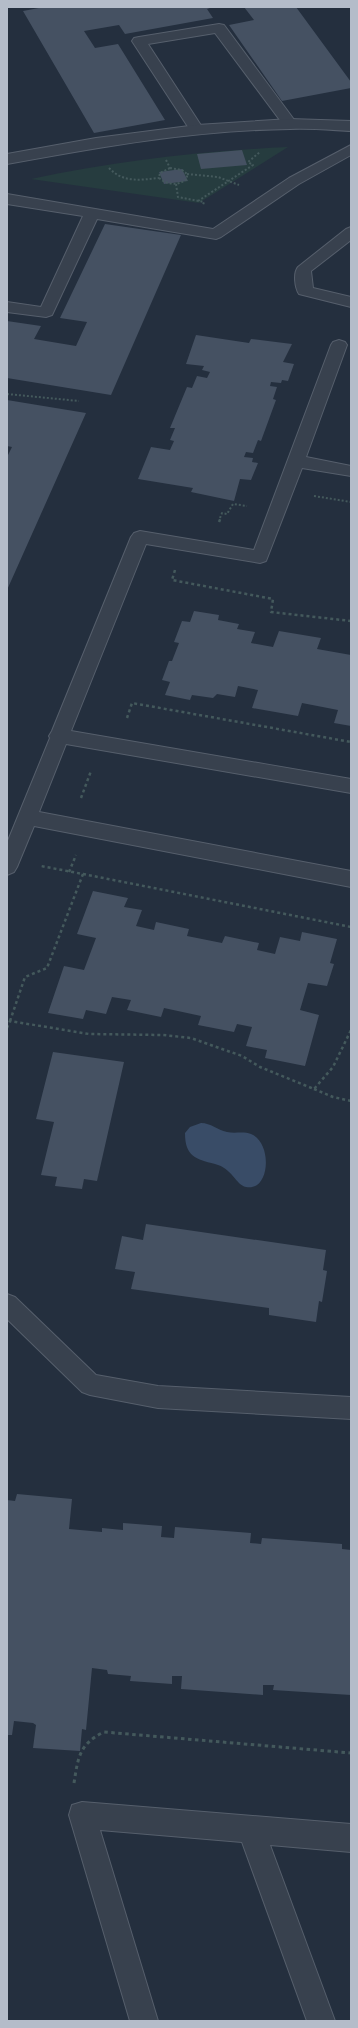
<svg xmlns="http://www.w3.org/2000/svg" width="358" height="2028" font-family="'DejaVu Sans',sans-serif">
	<rect width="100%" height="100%" fill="#242f3e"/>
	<path fill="#263c3f" d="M288 147 199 203 31 179C116 161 201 151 288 147Z"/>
	<path fill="#394c67" d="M201 1123C211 1123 217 1130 227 1132 235 1134 243 1131 251 1134 273 1143 270 1192 246 1187 236 1185 232 1168 215 1164 195 1159 185 1156 185 1133L190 1127Z"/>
	<g fill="#455162">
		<path d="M44 7H213L207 9 213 18 125 34 119 25 84 31 95 48 118 44 165 120 94 133 23 11Z"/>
		<path d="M244 7H296L351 82V88L282 101 229 25 254 20Z"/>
		<path d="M242 150 247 165 201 169 197 154Z"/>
		<path d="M182 169 188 181 164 184 159 172Z"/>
		<path d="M105 224 181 235 111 395 7 378V321L41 326 34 339 76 346 87 322 60 318Z"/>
		<path d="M196 335 249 343 251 339 292 344 283 362 294 364 288 381 282 380 281 383 271 382 270 386 277 387 273 399 276 400 261 441 258 440 253 453 246 452 244 457 253 458 252 462 258 463 251 480 240 479 234 501 191 492 193 488 138 479 151 447 170 450 174 441 170 440 175 428H170L187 387 192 388 197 376 207 378 210 372 202 370 204 366 186 364Z"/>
		<path d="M7 400 86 413 7 590V457L12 447 7 446Z"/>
		<path d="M194 611 219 615 218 620 239 624 237 629 255 632 251 643 273 647 279 631 321 638 317 649 351 655V726L334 723 338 710 302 703 298 716 252 708 258 690 238 686 235 697 217 694 213 698 192 695 190 700 165 695 170 682 162 680 169 661H172L179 643 174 642 182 621 190 622Z"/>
		<path d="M93 891 128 898 124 907 142 910 136 926 154 930 156 922 189 929 187 936 222 943 225 936 259 943 257 950 275 954 280 937 300 941 302 932 337 939 330 963 334 964 327 986 308 983 300 1010 319 1015 305 1066 265 1058 267 1050 246 1046 252 1027 237 1024 234 1032 198 1025 201 1016 164 1008 161 1017 127 1010 131 1000 112 997 106 1014 86 1010 83 1019 48 1013 64 966 84 970 96 938 77 934Z"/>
		<path d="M53 1052 124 1062 97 1181 84 1179 82 1189 55 1186 57 1177 41 1175 54 1122 36 1119Z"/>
		<path d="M146 1224 326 1250 323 1270 327 1271 322 1302 319 1301 316 1322 269 1315V1308L131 1289 135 1272 115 1269 122 1236 143 1240Z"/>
		<path d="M17 1494 72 1499 69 1529 102 1532V1528L123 1530V1523L162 1526 161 1537 174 1538 175 1527 251 1533 250 1543 261 1544 262 1538 342 1544V1549L351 1550V1695L273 1690 274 1685H263V1695L181 1689 182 1676H172V1684L130 1681 131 1676 108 1674 107 1670 92 1668 86 1730 82 1729 80 1751 33 1748 36 1725 33 1723 14 1721 12 1735H7V1500L15 1501Z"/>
	</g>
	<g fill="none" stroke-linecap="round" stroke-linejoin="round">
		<g stroke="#565f6c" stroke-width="2">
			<g id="service">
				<path d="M219 24 224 25 295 121 297 124 295 127H285L215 33 148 44 204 130 202 133H192L132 41 134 38 139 37Z"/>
				<path d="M351 145V155L299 184 221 237 216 239 97 219 52 315 46 317 7 312V302L41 307 83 216 7 204V194L213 229 289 178Z"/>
				<path d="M351 227V240L311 271 313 288 351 297V307L299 294C295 288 293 273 298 267L346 229Z"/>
				<path d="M339 340 345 342 347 345 306 457 351 466V476L302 468 266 561 260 563 146 544 71 731 351 779V793L66 744 39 812 351 871V887L34 826 17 867 14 872 7 875V843L50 738 49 736 52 731 131 537 134 533 140 531 254 550 331 345 333 342Z"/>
				<path d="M7 1294 15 1297 96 1375 158 1386 351 1397V1419L158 1408 90 1395 82 1392 7 1319Z"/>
				<path d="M82 1802 351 1824V1852L270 1845 335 2021H307L242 1842 100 1830 158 2021H130L69 1815 72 1805Z"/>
			</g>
		</g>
		<g stroke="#565f6c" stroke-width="2">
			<path id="minor" d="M290 119 351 121V131C331 130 310 128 290 129 195 130 100 147 7 164V154L96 138 197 125Z"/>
		</g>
		<g stroke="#44595c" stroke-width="2" stroke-dasharray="2 2" stroke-linecap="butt">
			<path d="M166 160 170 168"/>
			<path d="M109 168C123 183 140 180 159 178"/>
			<path d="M170 168 182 170 187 174V179C178 186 168 185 159 178L160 173Z"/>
			<path d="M187 174 218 177 239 185"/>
			<path d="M176 184 178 197 204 202 203 205"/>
			<path d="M198 201 253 165 248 162 260 152"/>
			<path d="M7 394 79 401"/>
			<path d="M314 496 351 502"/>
			<path d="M220 518 222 513 227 514 233 504 247 506"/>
		</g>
		<g stroke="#44595c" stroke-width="2.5" stroke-dasharray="3 3" stroke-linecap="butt">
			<path d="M219 522 221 517"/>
			<path d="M175 570 172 580 273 599 271 612 351 621"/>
			<path d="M127 718 132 703 351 742"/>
			<path d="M81 798 91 771"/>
			<path d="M69 872 76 855"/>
			<path d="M83 874 351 927"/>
			<path d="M10 1021 25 977 47 968 83 874 41 866"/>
			<path d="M7 1028 10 1021 89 1034 163 1035 191 1038 242 1056 260 1067 314 1089 333 1067 351 1030"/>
			<path d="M314 1089 333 1097 351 1101"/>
		</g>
		<path stroke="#44595c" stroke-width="3" stroke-dasharray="3.5 3.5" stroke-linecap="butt" d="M74 1783C78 1758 79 1744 104 1732L351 1753"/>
		<use href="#service" fill="#38414e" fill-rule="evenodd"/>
		<use href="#minor" fill="#38414e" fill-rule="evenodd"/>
	</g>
	<rect width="358" height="2028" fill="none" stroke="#b4bcc9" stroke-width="16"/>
</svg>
